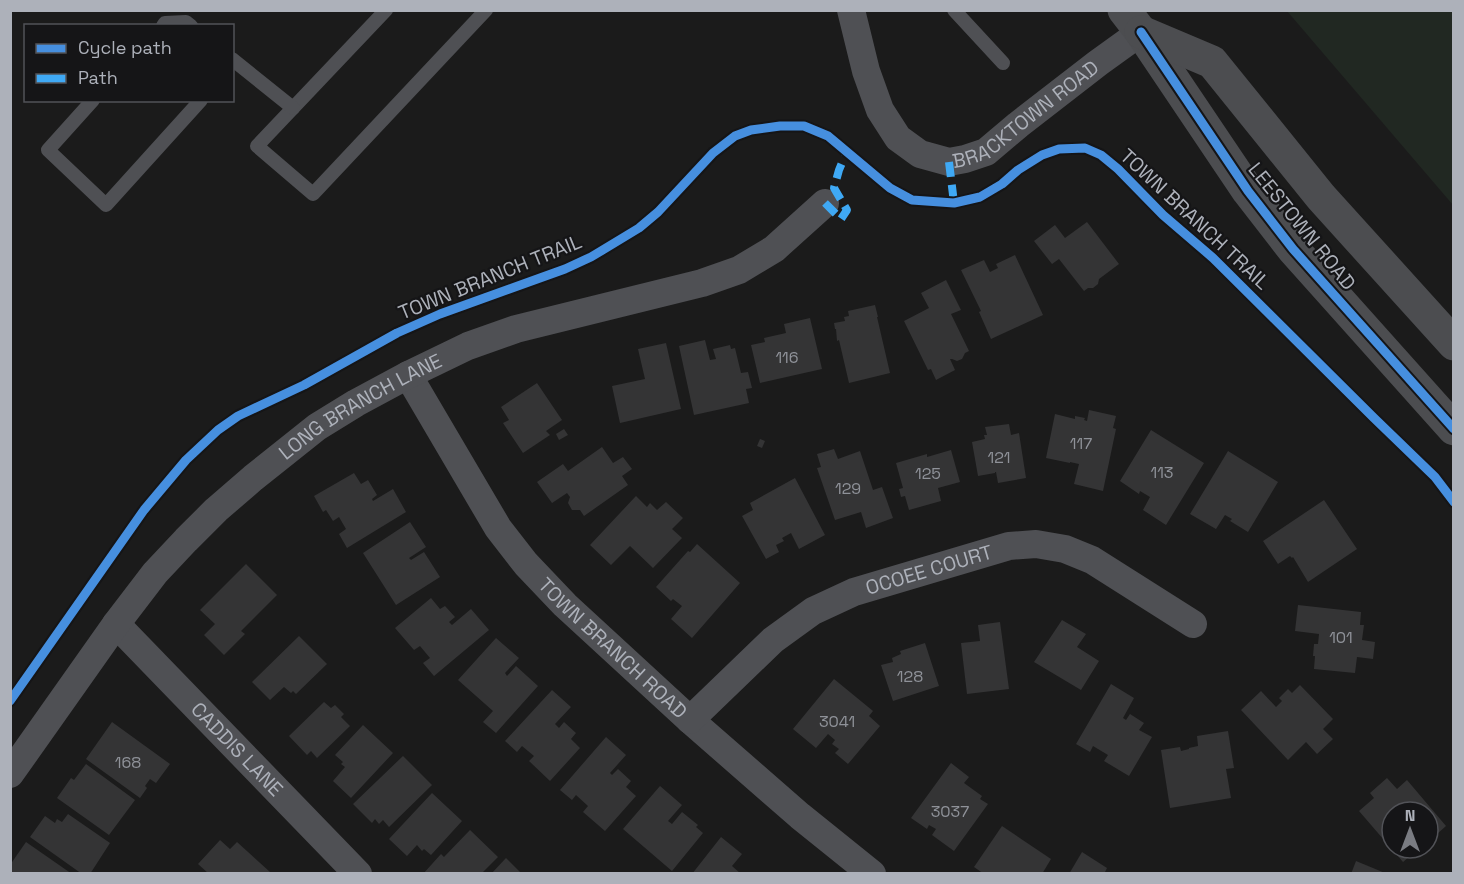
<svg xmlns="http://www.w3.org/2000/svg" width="1464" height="884" font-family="'Space Grotesk',sans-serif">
	<rect width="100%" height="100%" fill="#1b1b1b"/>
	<path fill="#212822" d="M1287 11H1453V205Z"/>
	<g fill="#343435">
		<path d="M1087 222 1119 264 1099 279 1098 284 1093 288H1088L1084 291 1059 259 1052 264 1034 241 1055 225 1065 238Z"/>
		<path d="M1015 255 1043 315 991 339 979 312 981 311 961 270 984 260 990 272 998 268 996 264Z"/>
		<path d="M946 280 961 310 951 314 969 351 965 353 962 359 957 361 952 359H950L955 370 936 380 931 369 928 370 904 321 929 308 921 293Z"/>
		<path d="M875 305 878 317H877L890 373 849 383 839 340 837 341 836 329H835L834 323 845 321 844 317 849 316 848 311Z"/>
		<path d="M810 318 822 369 760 383 751 345 765 342 764 338 786 333 784 324Z"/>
		<path d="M705 340 710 360 716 359 713 349 730 345 731 349 735 348 741 373 748 372 752 388 746 389 749 403 694 415 679 346Z"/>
		<path d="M666 343 681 409 620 423 612 386 645 379 638 349Z"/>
		<path d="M537 383 562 420 546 431 550 435 523 453 503 423 509 420 501 407Z"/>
		<path d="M1089 410 1116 416 1113 428 1116 429 1103 491 1074 484 1079 464 1070 462V463L1046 458 1055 414 1075 419V416L1085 418 1084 420 1087 421Z"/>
		<path d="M1009 424 1011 435 1019 433 1026 478 998 483 996 472H995V473L978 476 972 442 985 439 984 435H987L985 427Z"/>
		<path d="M564 429 568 435 559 440 556 434Z"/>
		<path d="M1151 430 1204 463 1166 525 1143 510 1150 497 1140 491 1139 494 1120 481Z"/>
		<path d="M760 439 765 441 762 448 757 446Z"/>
		<path d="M602 447 613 463 623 457 632 469 622 476 628 485 584 516 580 510H572L568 503 570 497 567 493 552 503 537 482 563 464 568 471Z"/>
		<path d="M834 449 838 459 860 451 873 490 882 487 893 518 866 528 861 512 835 520 817 468 821 467 817 454Z"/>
		<path d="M951 450 960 482 938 488 941 501 909 510 905 496 901 497 899 489 903 488 896 463 927 454V457Z"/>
		<path d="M1228 451 1278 482 1248 532 1230 521 1232 519 1225 515 1216 529 1190 514Z"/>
		<path d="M354 473 361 484 368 480 377 495 372 499 373 501 393 489 406 512 347 548 339 534 346 529 339 517 333 521 326 510 323 512 314 496Z"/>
		<path d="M795 478 825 535 799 549 791 533 782 538 784 541 776 545 779 552 766 559 742 516 753 510 750 503Z"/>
		<path d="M636 496 647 507 650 503 657 510 666 502 683 518 672 529 682 538 653 568 630 546 611 565 590 545Z"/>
		<path d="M1324 500 1357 549 1308 582 1293 557 1292 558 1290 556 1278 564 1263 541Z"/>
		<path d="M410 522 426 547 409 558 411 560 424 552 440 577 396 605 363 553Z"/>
		<path d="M697 544 740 583 692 638 671 619 682 606 673 599 671 601 656 587 688 551 690 552Z"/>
		<path d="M246 564 277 595 241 631 245 634 224 655 204 635 215 624 200 610Z"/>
		<path d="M431 598 440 609 445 606 455 617 449 622 452 625 471 609 489 630 434 676 423 663 430 658 420 646 414 650 395 628Z"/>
		<path d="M1298 605 1361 612 1360 625H1364L1362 640 1375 642 1373 659 1357 657 1355 673 1314 669 1315 656H1313L1314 644H1318L1319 634 1295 631Z"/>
		<path d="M1062 620 1086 634 1077 647 1099 661 1081 690 1034 662Z"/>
		<path d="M1000 622 1009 689 967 694 961 643 980 641 978 625Z"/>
		<path d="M299 636 327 664 296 694 293 691 291 693 284 687 270 700 252 682Z"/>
		<path d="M496 638 519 658 505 673 507 676 516 666 538 686 496 733 483 722 493 711 458 680Z"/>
		<path d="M925 643 939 686 893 701 881 665 893 662 892 658 901 654 900 651Z"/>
		<path d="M834 679 873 711 869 716 880 726 848 764 835 753 839 749 832 744 835 740 828 734 816 748 793 729Z"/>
		<path d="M1111 684 1134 698 1123 718 1126 720 1130 714 1144 723 1139 730 1152 737 1129 776 1104 761 1108 755 1093 746 1090 752 1076 744Z"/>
		<path d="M1300 685 1333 719 1323 729 1333 739 1317 754 1306 742 1288 760 1241 710 1261 691 1276 707 1282 701 1279 698 1288 689 1292 693Z"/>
		<path d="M552 690 571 707 555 724 559 728 564 722 576 733 571 739 580 748 550 781 529 761 534 756 522 746 517 752 505 741Z"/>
		<path d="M324 702 331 708 335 705 344 714 341 717 350 726 317 758 311 751 307 755 289 736Z"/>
		<path d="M112 722 170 764 156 783 150 779 145 786 147 788 140 798 86 759Z"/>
		<path d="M363 725 393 753 351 798 333 781 345 767 341 764 343 762 335 755Z"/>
		<path d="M1228 731 1234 768 1226 769 1231 798 1170 808 1161 750 1180 747 1181 751 1189 749V748L1198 746 1197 736Z"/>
		<path d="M606 737 626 755 610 773 612 775 618 769 631 781 626 787 636 796 605 831 583 812 588 806 576 795 572 800 560 790Z"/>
		<path d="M403 756 432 785 389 827 383 820 379 824 375 819 372 823 353 804Z"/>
		<path d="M951 763 969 777 964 783 982 796 980 799 988 804 954 851 932 835 936 829 929 825 927 829 911 818Z"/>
		<path d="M86 764 135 800 109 835 57 798 71 778 74 780Z"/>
		<path d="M1387 778 1397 789 1407 780 1446 826 1428 842V812H1392V848H1416L1417 850 1403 862 1359 811 1374 798 1370 793Z"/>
		<path d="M660 786 682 805 668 821 672 824 682 812 698 825 696 827 703 833 672 871 623 829Z"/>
		<path d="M432 793 462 821 431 855 424 849 422 851 417 845 407 856 389 839Z"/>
		<path d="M68 814 110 843 90 874H82L30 837 45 816 55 823 57 819 62 822Z"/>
		<path d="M1002 826 1051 859 1042 874H984L974 867Z"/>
		<path d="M470 830 498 857 481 874H423L441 854 444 857Z"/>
		<path d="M721 837 742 854 732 866 741 874H692Z"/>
		<path d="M220 840 230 849 237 842 270 872 269 874H209L198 864Z"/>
		<path d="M26 842 72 874H10V865Z"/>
		<path d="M1082 852 1107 868 1104 874H1069Z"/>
		<path d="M506 858 522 874H491Z"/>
		<path d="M1356 861 1385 873V874H1351Z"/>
	</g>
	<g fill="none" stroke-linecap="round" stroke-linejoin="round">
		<g stroke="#4f5054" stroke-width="14">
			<path d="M386 10 257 146 313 194 486 10"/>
			<path d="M954 10 1003 63"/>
			<path d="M163 26 165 23 186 22 191 26"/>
			<path d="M232 59 293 108"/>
			<path d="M93 100 48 150 106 205 201 100"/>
		</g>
		<g stroke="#4f5054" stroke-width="28">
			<path id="s1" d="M851 10 866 71 880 110 898 138 920 154 949 162 965 159 986 152 1018 125 1098 63 1141 32"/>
			<path id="s2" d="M408 375 498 528 526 564 565 605 690 720 800 816 872 874"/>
			<path id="s3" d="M116 624 358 874"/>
			<path id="s4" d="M690 720 773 640 813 611 854 592 1009 546 1036 544 1065 549 1092 560 1193 624"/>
			<path id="s5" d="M10 774 116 624 155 573 186 540 216 510 253 478 317 427 356 403 408 375 468 346 516 329 702 283 739 270 774 249 825 203"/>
		</g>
		<g stroke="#4c4d50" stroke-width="33">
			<path d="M1124 10 1141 32 1248 191 1293 249 1454 429"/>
			<path d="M1141 32 1212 62 1321 197 1454 344"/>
		</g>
		<g stroke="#3fa9f5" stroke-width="8" stroke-dasharray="15 8" stroke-linecap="butt">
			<path d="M949 162 954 203"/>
			<path d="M825 203 841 219 847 210 834 188 839 170 847 151"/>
		</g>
		<g stroke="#151517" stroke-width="13">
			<g id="cycleway">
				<path d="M1141 32 1248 191 1293 249 1454 429"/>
				<path d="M10 701 144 510 186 460 218 430 238 416 304 385 397 333 440 314 565 269 591 257 639 228 658 212 713 153 735 136 751 130 780 126H804L828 136 890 188 912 200 954 203 980 197 1002 184 1018 170 1042 155 1059 149 1085 148 1101 155 1118 169 1163 215 1213 258 1374 418 1435 477 1454 502"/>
			</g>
		</g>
		<use href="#cycleway" stroke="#468fdf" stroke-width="9"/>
	</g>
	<g text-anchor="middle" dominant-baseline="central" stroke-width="4.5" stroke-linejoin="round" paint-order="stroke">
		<g font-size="16" fill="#8f9299">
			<text x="787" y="357">116</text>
			<text x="1081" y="443">117</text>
			<text x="999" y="457">121</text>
			<text x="1162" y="472">113</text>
			<text x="928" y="473">125</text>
			<text x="848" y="488">129</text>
			<text x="1341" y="637">101</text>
			<text x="910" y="676">128</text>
			<text x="837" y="721">3041</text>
			<text x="128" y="762">168</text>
			<text x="950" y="811">3037</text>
		</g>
		<g font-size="20" fill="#adb1ba" stroke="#151517">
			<text stroke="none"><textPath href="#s1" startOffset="286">BRACKTOWN ROAD</textPath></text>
			<text transform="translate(1195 219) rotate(43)">TOWN BRANCH TRAIL</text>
			<text transform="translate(1302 226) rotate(51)">LEESTOWN ROAD</text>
			<text transform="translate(490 277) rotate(-22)">TOWN BRANCH TRAIL</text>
			<text stroke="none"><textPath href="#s5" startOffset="514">LONG BRANCH LANE</textPath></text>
			<text stroke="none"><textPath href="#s4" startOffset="288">OCOEE COURT</textPath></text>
			<text stroke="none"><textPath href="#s2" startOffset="344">TOWN BRANCH ROAD</textPath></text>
			<text stroke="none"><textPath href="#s3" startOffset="174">CADDIS LANE</textPath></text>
		</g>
	</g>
	<rect width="1464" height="884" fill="none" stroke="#adb1ba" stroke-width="24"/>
	<rect x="24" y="24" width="210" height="78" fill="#151517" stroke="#525358" stroke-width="1.5"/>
	<rect x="36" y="44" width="30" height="9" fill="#468fdf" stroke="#525358" stroke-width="1.5"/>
	<text x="78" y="54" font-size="18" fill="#adb1ba">Cycle path</text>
	<rect x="36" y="74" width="30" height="9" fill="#3fa9f5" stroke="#525358" stroke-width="1.5"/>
	<text x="78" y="84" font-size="18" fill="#adb1ba">Path</text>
	<g transform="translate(1410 830)"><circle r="28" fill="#151517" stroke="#525358" stroke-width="1.5"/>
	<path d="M0-4.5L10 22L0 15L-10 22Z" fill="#7a7c82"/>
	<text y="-9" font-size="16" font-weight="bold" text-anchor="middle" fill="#adb1ba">N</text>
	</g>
</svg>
